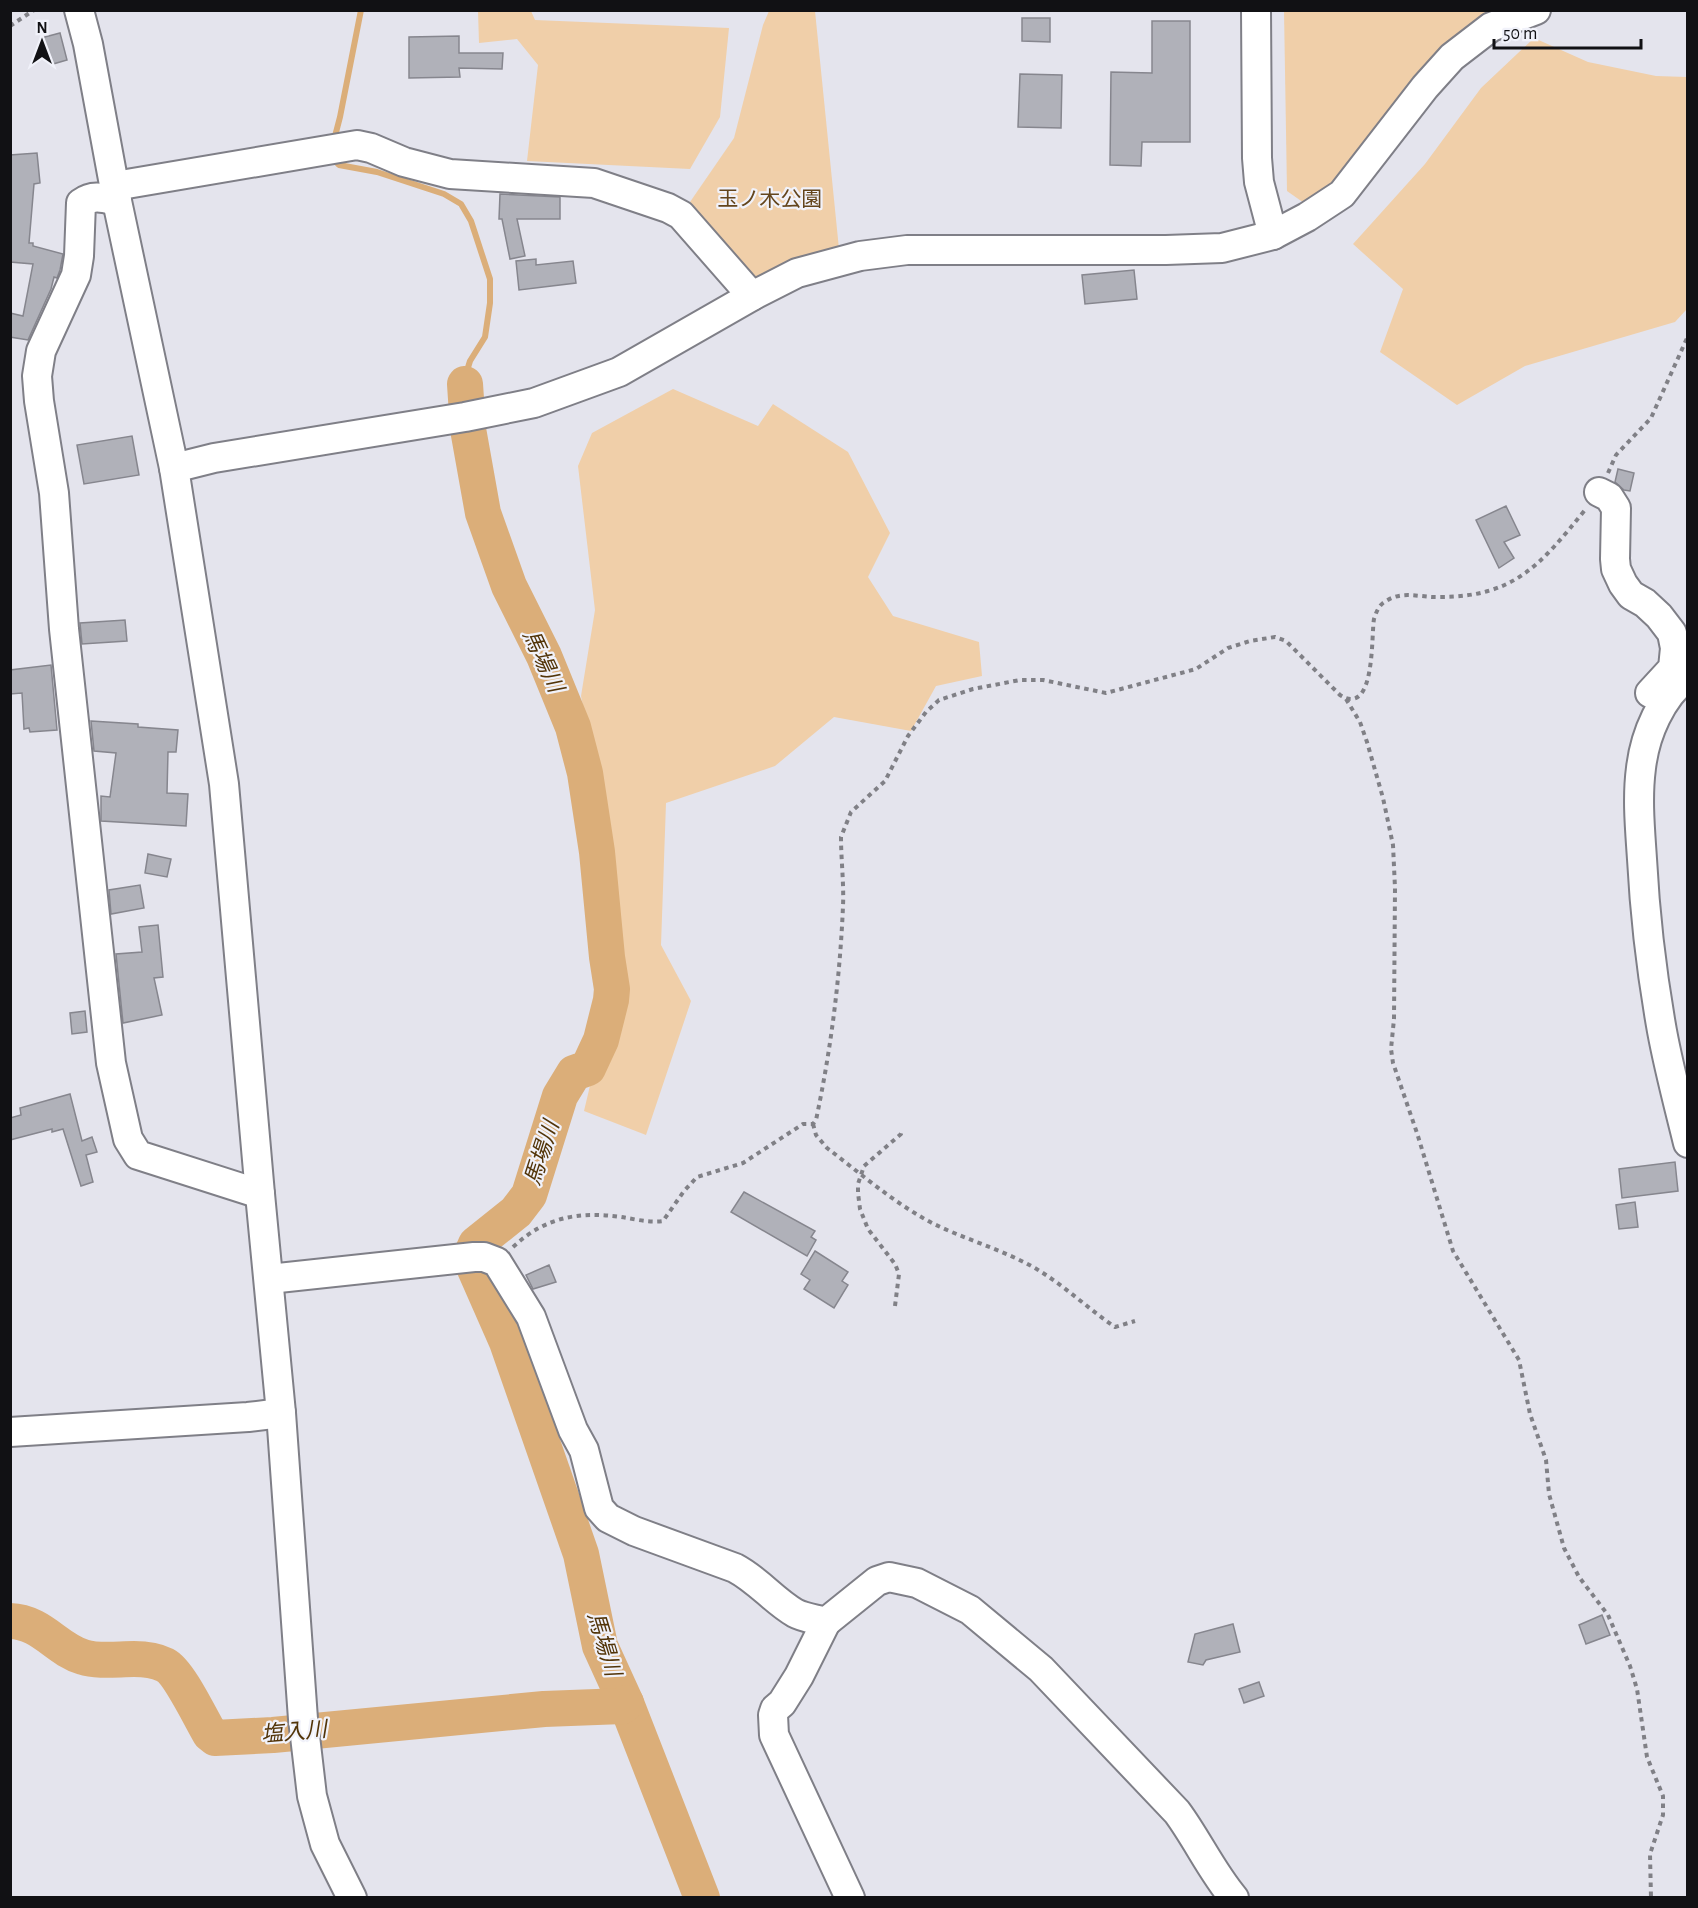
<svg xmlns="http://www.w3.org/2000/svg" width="1698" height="1908" font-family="'Alegreya Sans','Noto Sans JP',sans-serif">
	<rect width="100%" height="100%" fill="#e4e4ed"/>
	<g fill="#f0cfa9">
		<path d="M478 11H531L535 20 729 28 720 117 690 169 527 161 538 65 517 39 479 43Z"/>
		<path d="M769 11H815L839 249 757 283 690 202 734 138 763 25Z"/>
		<path d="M1284 11H1505L1314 210 1287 191Z"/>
		<path d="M1534 38 1588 62 1656 76 1687 77V309L1675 322 1525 366 1457 405 1380 352 1403 289 1353 244 1425 164 1481 88Z"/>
		<path d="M673 389 758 426 773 404 848 452 890 533 868 577 893 616 979 642 982 676 936 686 911 731 834 717 775 766 666 803 661 945 691 1001 646 1135 584 1111 617 972 604 815 581 696 595 610 578 466 592 433Z"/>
	</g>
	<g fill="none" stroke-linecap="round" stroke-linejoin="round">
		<g stroke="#dbae79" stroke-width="6">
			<path d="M334 140 340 117 361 10"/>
			<path d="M333 159 339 165 377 172 444 194 461 204 471 221 490 279V303L485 337 470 361 466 374 465 384"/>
		</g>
		<g stroke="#dbae79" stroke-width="36">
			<path d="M465 384 468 429 483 513 509 586 544 656 573 727 585 773 597 852 607 957 612 989 611 1000 601 1040 588 1068 574 1073 560 1096 529 1195 516 1212 476 1244 472 1253 474 1267 507 1342 581 1554 600 1646 626 1703 702 1898"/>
			<path d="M10 1621C42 1622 56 1649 83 1657 98 1662 118 1659 134 1659 145 1659 155 1660 165 1665 179 1672 201 1719 210 1734L215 1738 273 1735 544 1709 623 1706 626 1703"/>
		</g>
	</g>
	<g fill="#b0b1b9" stroke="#86868e" stroke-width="1.5">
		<path d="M1022 18H1050V42L1022 41Z"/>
		<path d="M1152 21H1190V142H1142L1141 166 1110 165 1111 72 1152 73Z"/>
		<path d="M60 33 67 60 53 64 51 60 48 61 41 38Z"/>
		<path d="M459 36V53H503L502 69 459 68 460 77 409 78V37Z"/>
		<path d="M1020 74 1062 75 1061 128 1018 127Z"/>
		<path d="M37 153 40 183 34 184 29 243H33V246L63 254 60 270 57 278 54 277 51 289 28 340 10 337V313L23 316 33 264 10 262V155Z"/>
		<path d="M500 194 560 197V219H517L525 256 510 259 502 219H499Z"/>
		<path d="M536 259V265L573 261 576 283 519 290 516 261Z"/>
		<path d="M1134 270 1137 299 1085 304 1082 275Z"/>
		<path d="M132 436 139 475 84 484 77 445Z"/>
		<path d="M1618 469 1634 473 1630 491 1624 490 1615 482Z"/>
		<path d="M1506 506 1520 535 1504 542 1514 558 1499 568 1476 520Z"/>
		<path d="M125 620 127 641 82 644 80 623Z"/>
		<path d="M51 665 57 730 30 732 29 728 24 729 22 693 10 694V670Z"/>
		<path d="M91 721 138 724V727L178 730 176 752H168L167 793 188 794 186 826 101 821V796L110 797 116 753 94 751Z"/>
		<path d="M148 854 171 859 167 877 145 873Z"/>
		<path d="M140 885 144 908 111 914 109 890Z"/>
		<path d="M158 925 163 977 154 978 162 1015 123 1023 116 954 142 952 139 927Z"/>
		<path d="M85 1011 87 1032 72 1034 70 1013Z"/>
		<path d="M70 1094 82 1141 92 1137 97 1152 86 1155 93 1182 81 1186 63 1129 52 1132V1129L10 1140V1118L21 1115 20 1108Z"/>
		<path d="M1675 1162 1678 1191 1622 1198 1619 1169Z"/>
		<path d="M744 1192 815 1231 811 1237 816 1240 807 1256 731 1212Z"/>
		<path d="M1635 1202 1638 1227 1619 1229 1616 1205Z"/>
		<path d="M815 1251 848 1272 842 1281 848 1285 834 1308 804 1289 810 1280 801 1274Z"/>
		<path d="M549 1265 556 1282 533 1289 526 1275Z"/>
		<path d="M1602 1615 1610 1635 1586 1644 1579 1625Z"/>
		<path d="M1233 1624 1240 1652 1206 1660 1203 1665 1188 1662 1195 1634Z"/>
		<path d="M1259 1682 1264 1696 1244 1703 1239 1689Z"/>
	</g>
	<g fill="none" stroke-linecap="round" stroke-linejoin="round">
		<g stroke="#7f7f87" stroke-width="32">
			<g id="minor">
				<path d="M79 10 88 44 117 201 174 468 224 784 260 1194 281 1413 303 1719 312 1796 325 1844 352 1898"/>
				<path d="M1256 10 1257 158 1259 182 1273 235"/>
				<path d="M115 186 357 145 371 148 404 162 450 174 594 183 668 208 681 215 752 296"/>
				<path d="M117 201C104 198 93 194 81 203L79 256 76 275 41 351 37 376 39 401 54 493 64 629 111 1063 128 1139 138 1155 260 1194"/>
				<path d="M174 468 214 458 465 417 534 403 619 372 752 296 797 273 860 256 907 250H1166L1222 248 1273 235 1307 217 1342 194 1425 87 1452 57 1491 27 1536 10"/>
				<path d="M1599 492 1609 497 1616 508 1615 559 1616 569 1623 584 1631 595 1645 603 1659 616 1672 633 1675 648 1673 668 1650 693"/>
				<path d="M1688 676C1661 697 1645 734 1641 768 1637 798 1640 829 1642 859 1645 916 1652 975 1662 1031 1669 1069 1679 1106 1688 1143"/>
				<path d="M269 1279 474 1257H484L497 1262 531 1317 573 1430 584 1450 599 1508 608 1518 634 1531 735 1568C758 1580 773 1600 795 1613 804 1618 816 1619 826 1622L877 1581 889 1577 917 1583 970 1610 1041 1669 1177 1812C1197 1839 1212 1872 1234 1898"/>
				<path d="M10 1432 248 1417 281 1413"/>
				<path d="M826 1622 799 1676 782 1703 775 1709 773 1715 774 1735 850 1898"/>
			</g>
		</g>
		<g stroke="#808086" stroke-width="4" stroke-dasharray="4.5 4.5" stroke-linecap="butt">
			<path d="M10 26 34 10"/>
			<path d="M1608 473 1616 455 1651 418 1688 336"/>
			<path d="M1346 699 1360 722 1367 742 1383 798 1393 845 1395 888 1394 1019 1391 1049 1393 1063 1417 1133 1453 1251 1519 1360 1530 1414 1546 1460 1549 1494 1564 1548 1579 1577 1608 1615 1630 1666 1637 1689 1647 1757 1663 1796V1815L1650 1854 1651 1898"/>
			<path d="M813 1124 816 1135 827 1148C860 1173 894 1203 932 1223 964 1239 1001 1249 1033 1267 1063 1284 1087 1308 1115 1327L1135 1321"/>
			<path d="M513 1247C545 1217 579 1211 621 1217 634 1219 649 1223 663 1221L684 1191 697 1177 743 1163 803 1124H813L816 1120C831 1049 840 978 843 906 844 883 841 860 841 837L851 812 885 781 908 736 926 712 939 700 973 689 1020 680H1043L1106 693 1196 669 1228 648 1250 641 1275 637 1286 641 1340 695C1376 718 1371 634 1374 619 1376 613 1378 607 1383 603 1402 589 1419 598 1440 597 1515 597 1541 564 1585 510"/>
			<path d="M895 1306 899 1274 895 1264 868 1229 860 1209 858 1193V1184L864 1166 901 1134 902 1130"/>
		</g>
		<use href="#minor" stroke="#fff" stroke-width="28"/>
	</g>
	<g text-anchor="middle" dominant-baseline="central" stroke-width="4.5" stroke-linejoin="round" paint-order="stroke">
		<g font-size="21" fill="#64451c" stroke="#f1f2fa">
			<text x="770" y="199">玉ノ木公園</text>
		</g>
		<g font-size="22" font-style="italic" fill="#523408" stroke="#f1f2fa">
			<text transform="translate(543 661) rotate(65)">馬場川</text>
			<text transform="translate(542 1153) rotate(-72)">馬場川</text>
			<text transform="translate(604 1644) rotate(73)">馬場川</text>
			<text transform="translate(294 1732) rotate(-5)">塩入川</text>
		</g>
	</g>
	<rect width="1698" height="1908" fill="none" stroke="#111114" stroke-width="24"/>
	<g transform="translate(42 42)" stroke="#f1f2fa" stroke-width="4.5" paint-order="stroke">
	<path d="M0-4.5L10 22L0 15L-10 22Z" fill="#111114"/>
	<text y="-9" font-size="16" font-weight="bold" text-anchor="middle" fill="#111114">N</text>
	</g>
	<path d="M1494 39v9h147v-9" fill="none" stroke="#111114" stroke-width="3"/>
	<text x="1503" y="39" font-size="18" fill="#111114" stroke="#f1f2fa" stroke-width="4.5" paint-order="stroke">50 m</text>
</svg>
